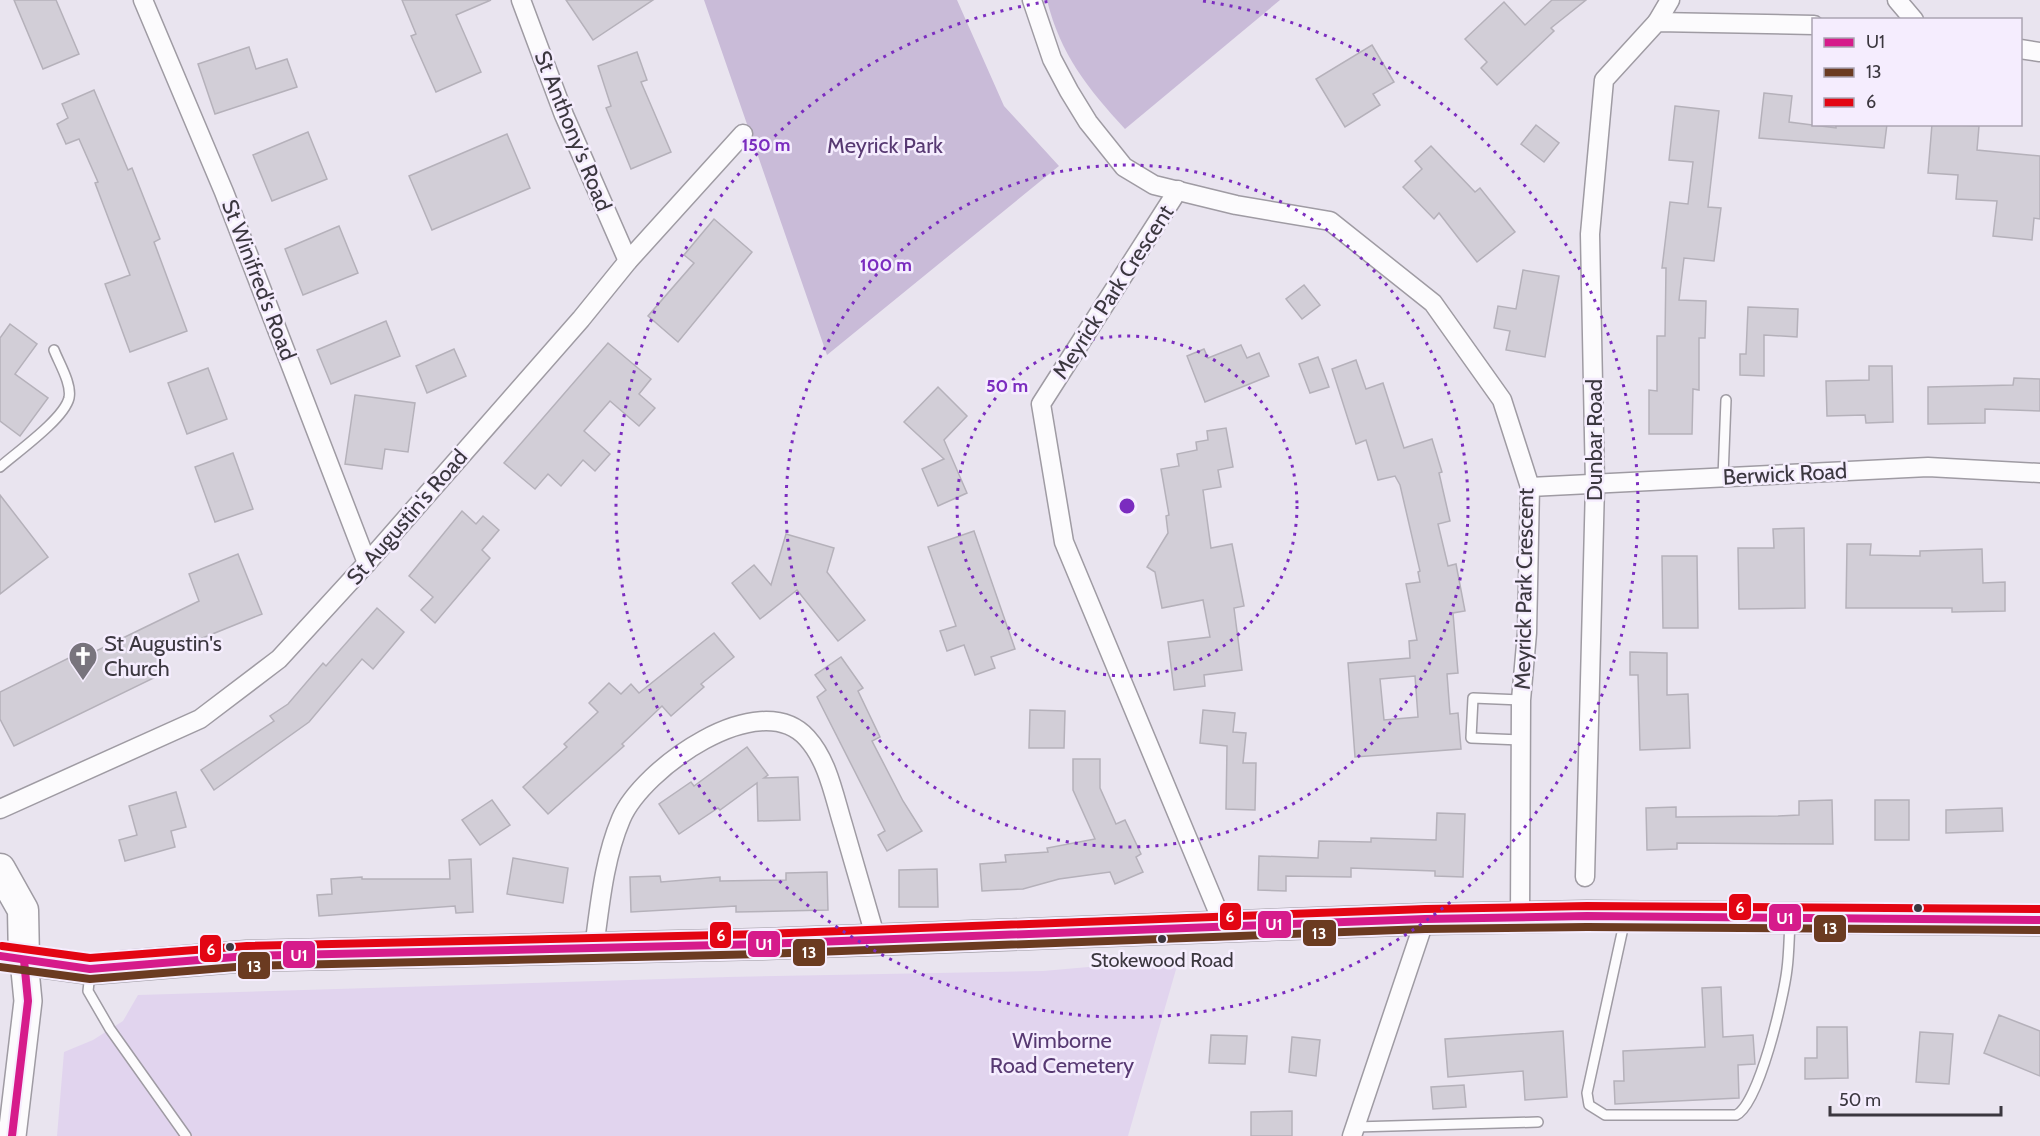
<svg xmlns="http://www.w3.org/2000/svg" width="2040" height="1136" font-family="Cabin,sans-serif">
	<rect width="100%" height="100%" fill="#e9e4ef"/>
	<path fill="#e1d4ee" d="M1179 959 1128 1136H57L64 1052 93 1040 123 1021 138 995 728 977 1043 971Z"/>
	<g fill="#c9bbd8">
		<path d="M704 0H957L1004 106 1059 166 827 355Z"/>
		<path d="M1047 0H1280L1125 129C1088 89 1060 54 1047 0Z"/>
	</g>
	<g fill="#d2ced7" stroke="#b5b1ba" stroke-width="1.5" fill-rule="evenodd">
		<path d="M14 0H56L79 54 43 69Z"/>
		<path d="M402 0H491L456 15 481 72 436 92 411 36 416 34Z"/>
		<path d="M566 0H653L593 40Z"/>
		<path d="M1552 0H1586L1551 28 1554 31 1497 85 1481 68 1487 62 1465 39 1504 2 1525 25Z"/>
		<path d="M1372 45 1394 82 1373 94 1380 105 1345 127 1316 79Z"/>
		<path d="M249 47 256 69 287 59 297 87 215 114 198 64Z"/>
		<path d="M637 52 647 80 641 82 671 152 631 169 606 108 611 106 598 66Z"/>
		<path d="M94 90 128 170 132 168 160 239 154 242 187 331 130 352 105 284 130 275 95 183 98 182 79 139 66 144 57 124 68 118 62 104Z"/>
		<path d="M1764 93 1792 96 1789 122 1836 128V124H1887L1884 148 1759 138Z"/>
		<path d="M1675 106 1719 111 1708 207 1721 208 1714 261 1684 258 1679 300 1706 301 1705 338H1699V390L1693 389 1692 434H1649V390L1657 391V336H1665L1666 268H1662L1670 202 1688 204 1693 162 1669 160Z"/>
		<path d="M1932 124 1979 126 1977 150 2040 156V219L2034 218 2032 240 1993 236 1997 201 1956 199 1958 175 1928 173Z"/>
		<path d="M1536 125 1559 143 1544 162 1521 144Z"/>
		<path d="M308 132 327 179 272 201 253 155Z"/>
		<path d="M507 134 530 188 432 230 409 176Z"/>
		<path d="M1431 146 1475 192 1480 188 1515 232 1477 262 1439 213 1434 219 1403 187 1422 169 1415 161Z"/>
		<path d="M714 219 752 252 678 342 648 316 694 263 684 255Z"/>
		<path d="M339 226 358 273 303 295 285 249Z"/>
		<path d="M1523 270 1559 276 1545 357 1506 350 1510 331 1494 328 1498 306 1516 309Z"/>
		<path d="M1304 285 1320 305 1302 319 1286 299Z"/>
		<path d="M1748 307 1798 309 1797 337 1764 335V376L1740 375V354H1746Z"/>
		<path d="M386 321 400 356 331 384 317 350Z"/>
		<path d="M10 324 37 344 15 374 48 398 20 436 0 421V338Z"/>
		<path d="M608 343 651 379 639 394 655 408 639 426 610 401 584 431 610 454 595 471 583 460 561 486 548 474 535 489 504 463Z"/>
		<path d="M1241 345 1247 358 1259 353 1269 376 1205 402 1187 356 1204 349 1208 358Z"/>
		<path d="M454 349 466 376 427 393 416 366Z"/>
		<path d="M1318 357 1329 387 1310 393 1299 364Z"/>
		<path d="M1356 360 1366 389 1383 383 1404 448 1432 439 1442 472 1439 473 1450 521 1438 524 1448 566 1456 564 1465 611 1453 613 1458 673 1447 674 1450 714 1458 713 1461 749 1355 757 1348 663 1410 658 1409 641 1417 640 1406 584 1420 582 1418 572 1420 571 1400 485 1395 476 1378 480 1366 440 1356 444 1332 369ZM1415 676 1418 717 1384 720 1380 679Z"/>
		<path d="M1869 366H1892L1893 422 1866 423 1865 415 1827 416 1826 381 1869 380Z"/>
		<path d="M208 368 227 419 187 434 168 383Z"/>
		<path d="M2014 378 2040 379V411L1985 409V423L1928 424V387L2013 385Z"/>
		<path d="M938 387 967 416 944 440 967 493 938 506 922 469 944 459 904 422Z"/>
		<path d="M355 395 415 403 408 452 385 449 382 469 345 464Z"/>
		<path d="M1226 428 1233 467 1218 470 1221 487 1203 490 1211 548 1232 544 1244 606 1234 608 1242 670 1204 675 1205 686 1174 690 1168 642 1210 637 1203 600 1162 608 1155 572 1147 567 1168 533 1166 516 1169 515 1161 469 1179 466 1177 454 1197 450 1196 442 1208 440 1207 431Z"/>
		<path d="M233 453 253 509 215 522 195 467Z"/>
		<path d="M0 495 48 557 0 594Z"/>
		<path d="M462 511 476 524 483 516 499 530 482 550 490 558 435 623 421 610 433 597 409 576Z"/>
		<path d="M1804 528 1805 608 1739 609 1738 548H1774L1773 529Z"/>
		<path d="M974 531 1015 649 991 657 995 668 975 675 964 645 947 651 940 631 956 626 928 547Z"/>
		<path d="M786 534 834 548 827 572 865 620 838 641 797 590 760 619 732 583 754 565 771 585Z"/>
		<path d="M1847 544H1871L1870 555 1920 556V551L1982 549 1983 583 2005 582V611L1952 612V608H1846Z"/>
		<path d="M238 554 262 614 158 656 166 672 14 746 0 719V692L89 648 92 653 199 601 189 574Z"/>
		<path d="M1662 556H1697L1698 628H1663Z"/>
		<path d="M377 608 404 632 373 669 362 659 309 722 214 790 201 770 274 721 270 716 288 704 323 663 326 666Z"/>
		<path d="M714 633 734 657 701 684 704 687 671 716 662 706 622 744 624 746 548 814 523 787 567 747 564 744 598 712 589 703 609 683 621 694 631 684 639 693Z"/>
		<path d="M1630 652 1667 653V695L1688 694 1690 748 1640 750 1638 675H1630Z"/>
		<path d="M841 657 863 688 858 691 880 737 872 741 903 801 922 831 887 851 878 835 885 831 817 697 826 690 815 675Z"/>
		<path d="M1030 710 1065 711 1064 748H1029Z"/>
		<path d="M1203 710 1235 713 1233 732 1246 733 1243 763H1256L1255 810 1226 809 1227 746 1200 743Z"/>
		<path d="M747 747 768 775 764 778 798 777 800 820 758 821 757 783 720 810 718 808 679 834 659 804 691 782 694 786Z"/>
		<path d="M1073 759H1100V788L1116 824 1125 820 1141 854 1136 857 1143 872 1115 884 1110 872 1059 879 1023 889 982 891 980 864 1006 862 1005 855 1048 852 1047 848 1095 839 1073 790Z"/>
		<path d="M176 792 186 827 171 831 175 847 125 861 119 840 137 835 129 806Z"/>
		<path d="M492 800 510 825 480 845 462 820Z"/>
		<path d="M1832 800 1833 844 1677 843V849L1647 850 1646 808 1676 807V817L1778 816 1799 815V801Z"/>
		<rect x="1875" y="800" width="34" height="40"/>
		<path d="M2002 808 2003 831 1946 833V810Z"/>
		<path d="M1437 813 1465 814 1463 877 1435 876V871L1351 868V877L1286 876V891L1258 890 1259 856 1318 858 1319 841 1371 842V838L1436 840Z"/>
		<path d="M513 858 568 868 563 903 507 894Z"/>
		<path d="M471 859 473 912 456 913 455 906 319 916 317 895 332 894 331 879 362 877V879H450L449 860Z"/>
		<path d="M937 869 938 907H899V870Z"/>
		<path d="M827 872 828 910 736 912V906L631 912 630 877 660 876 661 882 720 877V881L786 880V873Z"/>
		<path d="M1721 987 1723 1037 1753 1035 1755 1064 1738 1065 1739 1098 1615 1104 1614 1081H1624L1623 1051 1705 1047 1702 988Z"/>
		<path d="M1999 1015 2040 1031V1076L1984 1053Z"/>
		<path d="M1817 1027H1847L1848 1078 1805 1079V1058H1817Z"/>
		<path d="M1563 1031 1567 1097 1525 1100 1523 1071 1448 1077 1445 1039Z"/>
		<path d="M1920 1032 1953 1034 1949 1084 1916 1082Z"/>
		<path d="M1211 1035 1247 1036 1245 1064 1209 1063Z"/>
		<path d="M1292 1037 1320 1040 1316 1076 1289 1072Z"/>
		<path d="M1464 1085 1466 1107 1433 1109 1431 1087Z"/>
		<path d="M1292 1111V1136H1251V1112Z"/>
	</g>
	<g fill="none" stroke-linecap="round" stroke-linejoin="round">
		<g stroke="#9f9ba3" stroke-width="12">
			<g id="lane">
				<path d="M0 467C17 452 64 419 69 398 72 384 59 363 54 350"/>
				<path d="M1723 477 1726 400"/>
				<path d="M1521 740 1471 738 1473 698 1521 700"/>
				<path d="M1625 919 1587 1093 1589 1105 1605 1115H1736C1759 1105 1784 996 1787 969 1789 954 1789 938 1790 923"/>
				<path d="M90 974 88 991 110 1029 186 1136"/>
				<path d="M1355 1127 1538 1122"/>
			</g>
		</g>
		<g stroke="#9f9ba3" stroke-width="21">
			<g id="street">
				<path d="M143 0 224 192 367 563"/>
				<path d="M521 0 564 115 628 261"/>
				<path d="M1032 0 1052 59 1069 91 1088 122 1124 167 1154 185 1236 205 1330 221 1433 303 1502 400 1530 487 1527 633 1521 700 1520 919"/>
				<path d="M1897 0 1914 20"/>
				<path d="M1657 22 1670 0"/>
				<path d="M2020 49 2040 52"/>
				<path d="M1178 190 1041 404 1064 542 1224 926"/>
				<path d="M1530 487 1928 467 2040 473"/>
				<path d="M0 809 200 719 279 659 367 563 581 319 628 261 743 134"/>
				<path d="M1585 877 1595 485 1590 234 1604 80 1657 22 1814 25"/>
				<path d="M594 948C600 904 604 859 621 819 642 769 759 685 807 738 828 761 834 796 843 825 854 863 865 901 876 939"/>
				<path d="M1352 1136 1425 919"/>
			</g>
		</g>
		<g stroke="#9f9ba3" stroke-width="30">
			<path id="secondary" d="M0 956 24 960 28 1001 12 1136"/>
		</g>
		<g stroke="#9f9ba3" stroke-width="33">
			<path id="primary" d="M0 869 23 910 24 960 90 969 247 956 763 944 1425 919 1587 916 2040 920"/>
		</g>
		<use href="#lane" stroke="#fcfbfd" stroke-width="9"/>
		<use href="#street" stroke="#fcfbfd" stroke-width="18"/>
		<use href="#secondary" stroke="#fcfbfd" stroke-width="27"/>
		<use href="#primary" stroke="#fcfbfd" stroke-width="30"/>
		<g stroke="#f5edfe" stroke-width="12">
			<g id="bus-1">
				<path d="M0 956 90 969 247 956 763 944 1425 919 1587 916 2040 920"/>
				<path d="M12 1136 28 1001 24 960"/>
			</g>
		</g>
		<g stroke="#f5edfe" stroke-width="12">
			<path id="bus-2" d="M0 967 90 979 248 966 763 954 1425 929 1587 927 2040 930"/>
		</g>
		<g stroke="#f5edfe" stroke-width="12">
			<path id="bus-3" d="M2 946 90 958 247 946 763 934 1425 909 1587 906 2040 909"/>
		</g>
		<use href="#bus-1" stroke="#d61b8b" stroke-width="8"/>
		<use href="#bus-2" stroke="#6b3b21" stroke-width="8"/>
		<use href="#bus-3" stroke="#e30513" stroke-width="8"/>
	</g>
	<g fill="none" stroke="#7b2cbf" stroke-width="3" stroke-dasharray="3 6">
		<circle cx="1127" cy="506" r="170"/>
		<circle cx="1127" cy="506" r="341"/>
		<path d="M1203 1A511 511 0 1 1 1051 1"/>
	</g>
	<defs>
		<g id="church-pin" transform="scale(1.5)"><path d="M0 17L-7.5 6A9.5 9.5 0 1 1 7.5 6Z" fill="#78747d" stroke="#f5edfe"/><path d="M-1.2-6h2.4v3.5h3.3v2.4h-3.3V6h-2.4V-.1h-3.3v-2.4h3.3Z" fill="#fff"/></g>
	</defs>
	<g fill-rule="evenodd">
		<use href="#church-pin" x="83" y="656"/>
	</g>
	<g fill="#3b373f" stroke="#f5edfe" stroke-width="2">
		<circle cx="1918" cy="908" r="5"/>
		<circle cx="1162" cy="939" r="5"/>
		<circle cx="230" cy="947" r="5"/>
	</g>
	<g text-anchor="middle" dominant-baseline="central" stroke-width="5" stroke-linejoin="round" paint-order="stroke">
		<g font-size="20" fill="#3b373f" stroke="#f5edfe">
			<text x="1162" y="960">Stokewood Road</text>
		</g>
		<g font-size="22" fill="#3b373f" stroke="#f5edfe">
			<text transform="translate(573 131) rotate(68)">St Anthony's Road</text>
			<text transform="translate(259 280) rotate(69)">St Winifred's Road</text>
			<text transform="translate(1113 292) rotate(-57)">Meyrick Park Crescent</text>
			<text transform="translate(1594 440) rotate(-90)">Dunbar Road</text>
			<text transform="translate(1785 474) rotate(-3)">Berwick Road</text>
			<text transform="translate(407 517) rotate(-49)">St Augustin's Road</text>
			<text transform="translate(1524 589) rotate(-89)">Meyrick Park Crescent</text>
		</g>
		<g font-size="22" fill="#573972" stroke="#f5edfe">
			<text x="885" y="145">Meyrick Park</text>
			<text x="1062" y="1040">Wimborne<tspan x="1062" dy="25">Road Cemetery</tspan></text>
		</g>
		<g font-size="22" fill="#3b373f" stroke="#f5edfe" text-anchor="start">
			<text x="104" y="643">St Augustin's<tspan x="104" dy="25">Church</tspan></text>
		</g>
	</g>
	<circle cx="1127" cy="506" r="9" fill="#7b2cbf" stroke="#f5edfe" stroke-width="3"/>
	<g font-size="18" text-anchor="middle" font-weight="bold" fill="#7b2cbf" stroke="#f5edfe" stroke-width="5" stroke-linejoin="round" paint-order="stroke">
		<text x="766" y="151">150 m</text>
		<text x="886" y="271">100 m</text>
		<text x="1007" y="392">50 m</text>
	</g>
	<g stroke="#f5edfe" stroke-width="2">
		<rect x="1728" y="893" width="24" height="28" rx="6" fill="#e30513"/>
		<rect x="1219" y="902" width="23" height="29" rx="6" fill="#e30513"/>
		<rect x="1768" y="903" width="34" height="29" rx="6" fill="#d61b8b"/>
		<rect x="1257" y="910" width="35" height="29" rx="6" fill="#d61b8b"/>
		<rect x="1813" y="914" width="34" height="29" rx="6" fill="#6b3b21"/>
		<rect x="1302" y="919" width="35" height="28" rx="6" fill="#6b3b21"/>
		<rect x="709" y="921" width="23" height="28" rx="6" fill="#e30513"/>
		<rect x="747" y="930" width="34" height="28" rx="6" fill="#d61b8b"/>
		<rect x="199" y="934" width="23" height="29" rx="6" fill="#e30513"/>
		<rect x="792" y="938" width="34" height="29" rx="6" fill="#6b3b21"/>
		<rect x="282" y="940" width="34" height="29" rx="6" fill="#d61b8b"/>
		<rect x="237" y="951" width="34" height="29" rx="6" fill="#6b3b21"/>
	</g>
	<g font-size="16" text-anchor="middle" font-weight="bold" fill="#fff">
		<text x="1740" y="913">6</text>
		<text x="1230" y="922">6</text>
		<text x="1785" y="924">U1</text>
		<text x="1274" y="930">U1</text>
		<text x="1830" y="934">13</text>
		<text x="1319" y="939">13</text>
		<text x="721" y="941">6</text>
		<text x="764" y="950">U1</text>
		<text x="211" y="955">6</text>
		<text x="809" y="958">13</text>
		<text x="299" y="961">U1</text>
		<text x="254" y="972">13</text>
	</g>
	<rect x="1812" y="18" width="210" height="108" fill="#f5edfe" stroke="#aba4b2" stroke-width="1.5"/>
	<rect x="1824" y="38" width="30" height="9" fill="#d61b8b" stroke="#aba4b2" stroke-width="1.5"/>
	<text x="1866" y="48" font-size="18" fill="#3b373f">U1</text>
	<rect x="1824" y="68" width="30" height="9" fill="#6b3b21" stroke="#aba4b2" stroke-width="1.5"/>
	<text x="1866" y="78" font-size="18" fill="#3b373f">13</text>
	<rect x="1824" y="98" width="30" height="9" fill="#e30513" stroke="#aba4b2" stroke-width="1.5"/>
	<text x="1866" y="108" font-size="18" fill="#3b373f">6</text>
	<path d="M1830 1106v9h171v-9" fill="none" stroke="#3b373f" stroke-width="3"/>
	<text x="1839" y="1106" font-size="18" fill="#3b373f" stroke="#f5edfe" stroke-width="4.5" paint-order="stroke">50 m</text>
</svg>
